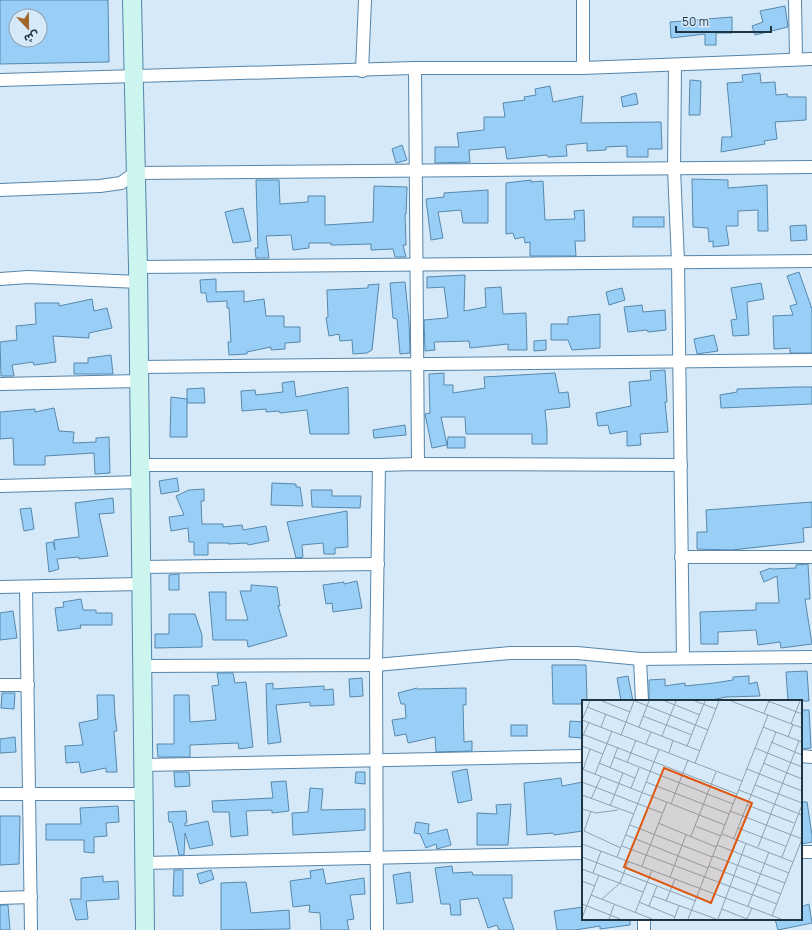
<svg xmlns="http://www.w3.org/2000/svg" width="812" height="930" font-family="Manrope,'Noto Sans Arabic',sans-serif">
	<rect width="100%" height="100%" fill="#d5e9f9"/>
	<g fill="#99cff7" stroke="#5788ac" fill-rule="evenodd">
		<path d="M0 0H108L109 62 0 64ZM16 16H40V40H16Z"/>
		<path d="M785 6 788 27 755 35 752 26 763 22 760 11Z"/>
		<path d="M732 17V33H716V45H705V34L671 38 670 22Z"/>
		<path d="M760 73 761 83 775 82 776 95 787 94 788 97H806V120L775 122 777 139 764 141 765 144 721 152 722 137H732L727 83 743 82 742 75Z"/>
		<path d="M690 80 701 81 700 115H689Z"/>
		<path d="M550 86 553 102 583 96 581 123 661 122 662 149H648V157H627V146L606 147V150L587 151V143L566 145 567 156 548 157 547 155 507 159 505 147 469 150 470 162 435 163V147H459L457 133 484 130V117H505L503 103 525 100 524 97 536 95 535 89Z"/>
		<path d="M636 93 638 104 623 107 621 97Z"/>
		<path d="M402 145 407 160 396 163 392 149Z"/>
		<path d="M692 179 728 180V188L767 185 768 231H758V210L738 211V226H726L729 245 713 247V241L709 242 708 228 693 227Z"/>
		<path d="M256 180H279L280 204 308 202V196H325V225L373 222 374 186 407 187 406 214H405L406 245H403L406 257H395L393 249 371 250V244L335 245H331V243H309V248L293 250 291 235 266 236 269 258H256L255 248H258Z"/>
		<path d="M531 180V182L543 181 545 220 575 219 574 211 584 210 585 241H575L576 256H530V242L525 243 524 237 515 239 513 233 506 234V183Z"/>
		<path d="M488 190V223H463L461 210 438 212 443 238 431 240 426 199 444 197V193Z"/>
		<path d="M243 208 251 241 233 243 225 212Z"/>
		<rect x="633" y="217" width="31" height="10"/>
		<path d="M806 225 807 240 791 241 790 226Z"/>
		<path d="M799 272 812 309V353H790V348L774 349 773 316 793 315 790 306 797 304 787 276Z"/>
		<path d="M465 275 464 311 486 307 485 288 501 287 503 314 526 313 527 350H508V344L470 348 469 341 434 342 435 350 425 351 424 320 446 318 448 317 444 287 427 288V277Z"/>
		<path d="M216 279V292L244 291V302L264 299 266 316H284V327H300V342L285 343V349L271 350V347L247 352V354L229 355 228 342H231L229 308H227V301L207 302 206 293H201L200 280Z"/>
		<path d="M405 282 409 322 410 353 400 354 397 319 393 318 390 283Z"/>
		<path d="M761 283 764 299 747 302 749 335 733 336 731 320 737 319 731 288Z"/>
		<path d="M379 284 372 350 367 353 353 354 352 340 340 341 339 334 329 336 326 318 328 317 327 290 368 288V285Z"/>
		<path d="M622 288 625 300 609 305 606 292Z"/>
		<path d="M92 299 94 311 107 308 112 328 89 333V338L53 336 56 362 34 365 33 362 12 365 14 376H1L0 342 17 340 16 326 36 324 35 303H59V306Z"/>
		<path d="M642 305 643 312 665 310 666 330 648 332 647 330 628 332 624 307Z"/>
		<path d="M600 314V348L572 350 568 340H551V324H568V317Z"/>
		<path d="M714 335 718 351 697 354 694 339Z"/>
		<path d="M546 340V350L534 351V341Z"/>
		<path d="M111 355 113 374H74V363H88V358Z"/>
		<path d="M665 370 667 402H665L668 432 640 434 641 445 627 446V431L610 434 608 425 598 426 596 413 631 406 629 382 651 380 650 371Z"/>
		<path d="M444 373V385H453V393L485 388 484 377 555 373 559 393 568 392 570 407 545 410 547 430V444H532V434H466L465 417H441L447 445 432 448 425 414 430 413 429 374Z"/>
		<path d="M294 381 296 397 348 387 349 434H310L307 410 280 413 279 411 266 412V409L242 411 241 391 255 390 256 395 283 392 282 383Z"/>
		<path d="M797 387H812V404L721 408 720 395 737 392V389Z"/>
		<path d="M204 388 205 403H187V389Z"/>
		<path d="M171 397 187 399V437H170Z"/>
		<path d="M54 408 59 431 74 432 73 443 96 442V438L109 437 110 473 95 474 94 453 45 456V465H14L13 438 0 439V412L35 409V412Z"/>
		<path d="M405 425 406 435 374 438 373 430Z"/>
		<path d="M448 437H465V448H447Z"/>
		<path d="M177 478 179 491 161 494 159 481Z"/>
		<path d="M272 483 296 484V487H300L303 506 271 505Z"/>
		<path d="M204 489V501H201L202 524H223V527L242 525 243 530 266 526 269 541 248 545 247 543 228 544V543H208V555H194V542H189L188 528 171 531 169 517 184 515 176 496 189 490Z"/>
		<path d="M311 490H332V496H361L360 508 312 507Z"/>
		<path d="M113 498 114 513 99 514 108 556 79 559V557L57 559 59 569 49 572 46 543 53 542 55 550 54 540 79 537 75 503Z"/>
		<path d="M812 502V527L803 528 804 542 732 550 697 549V532H707L706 510Z"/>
		<path d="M31 508 34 529 24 531 20 509Z"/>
		<path d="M347 511 348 547 335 548V554H324L323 543 302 545 303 557 296 558 287 522Z"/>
		<path d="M808 564 810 599H805L812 644 781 648 780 642 758 645 756 630 718 632V644H701L700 612 756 610V603H779L777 576 764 582 760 572 771 568 772 569 796 568V565Z"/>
		<path d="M179 574V590H169V575Z"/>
		<path d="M357 581 362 608 333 612 332 603 326 604 323 585 344 582V584Z"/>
		<path d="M251 585 277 587 280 606H278L287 636 248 647 247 640H213L209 592H226V620H248L240 591H251Z"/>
		<path d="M81 599 83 610H96V613H112V625H80L81 628 58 631 55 608 64 607 63 602Z"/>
		<path d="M13 611 17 638 0 640V613Z"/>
		<path d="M169 614H195L202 635V647L155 648V634H169Z"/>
		<path d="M552 665H586L587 701H583V704H553Z"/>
		<path d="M807 671 809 701H788L786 672Z"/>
		<path d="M217 673H233L235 683 246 682 253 747 239 749 238 743 190 745V757H158L157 744H174V695H189L190 722 216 720 212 686 219 685Z"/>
		<path d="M628 676 633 701H621L617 678Z"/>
		<path d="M749 676V684L757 682 760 696 726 697 707 701H649V680L665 679V686L685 683V686L714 683 733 680V677Z"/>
		<path d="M362 678 363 696 350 697 349 679Z"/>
		<path d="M273 683V689L324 686V690L333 689 334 705 310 706V702L276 705 281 742 268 744 266 684Z"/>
		<path d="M417 688V689L466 688V705H463L464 742 472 741V751L436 752 435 737 408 743 406 734 395 736 392 720 406 718 405 704H401L398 693Z"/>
		<path d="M2 693H15L14 709 1 708Z"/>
		<path d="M97 695H114L115 716 117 731H114L117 772H106V768L81 773 79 762 66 763 65 746 83 745 79 723 98 719Z"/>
		<path d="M801 710H809L811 748 801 749Z"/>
		<path d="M570 721 583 722 582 738 569 737Z"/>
		<rect x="511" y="725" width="16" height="11"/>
		<path d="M15 737 16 752 0 753V739Z"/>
		<path d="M467 769 472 800 458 803 452 772Z"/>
		<path d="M174 772H189L190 786 175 787Z"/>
		<path d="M356 772H365V784L355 783Z"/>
		<path d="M561 778 562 786 583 782V831L554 835 553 833 527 835 524 783Z"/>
		<path d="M286 781 289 811 272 813V810L246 811 248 835 231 837 229 812H213L212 801 273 798 271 782Z"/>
		<path d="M310 788 323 789 321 810 365 809V830L293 835 292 813 308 812Z"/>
		<path d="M801 802H807L812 835V842L801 844Z"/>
		<path d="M511 804 508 845H477V813L497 814 496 805Z"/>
		<path d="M118 806 119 822 106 823 107 836 94 837V853L84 852V840H46V824H81L80 808Z"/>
		<path d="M186 811 187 823H185V826L208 821 213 845 190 849 185 833 184 855H179L172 822H169L168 812Z"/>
		<path d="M0 816H20L19 864 0 865Z"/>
		<path d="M416 822 429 824 428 834 447 829 451 845 437 849 436 844 426 848 420 834 414 833Z"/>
		<path d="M452 866 453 873 472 872 473 875H512V898H503L514 930H499L497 925 488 928 478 898 460 900 461 915H451L450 904H441L435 868Z"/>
		<path d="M323 869 326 884 364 878 365 894 350 895 354 919 347 920 349 930H321L320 913 309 912 310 905 293 907 290 881 311 878 310 871Z"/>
		<path d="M174 870H183V896H173Z"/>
		<path d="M211 870 214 879 200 884 197 874Z"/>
		<path d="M410 872 413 902 397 904 393 875Z"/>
		<path d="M103 876V882L118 881 119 899 86 901 88 919 76 920 70 899H81V878Z"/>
		<path d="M246 882 251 913 289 910 290 929 221 930V883Z"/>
		<path d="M809 904 812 923 778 930 775 919H801V907Z"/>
		<path d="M0 905H8L10 930H0Z"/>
		<path d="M583 907V919H630V925L600 929V926L575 930H557L554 911Z"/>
	</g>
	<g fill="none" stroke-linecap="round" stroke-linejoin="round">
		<g stroke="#5585aa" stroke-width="14">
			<g id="street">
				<path d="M795 0 796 59"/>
				<path d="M675 65 674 169 678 262 683 658"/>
				<path d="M415 68 418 464"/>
				<path d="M583 68V0"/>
				<path d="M362 71 365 0"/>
				<path d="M0 80 415 68H583L812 59"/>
				<path d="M0 190 100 186 121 183 135 173 812 167"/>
				<path d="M138 267 812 261"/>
				<path d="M0 279 28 277 138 282"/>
				<path d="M139 367 812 360"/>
				<path d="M0 384 140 381"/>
				<path d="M140 465H379L418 464 681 465"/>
				<path d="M0 486 140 482"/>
				<path d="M681 557H812"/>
				<path d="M141 567 378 564"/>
				<path d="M0 587 140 584"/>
				<path d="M26 587 31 930"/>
				<path d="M640 659 642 701"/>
				<path d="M142 666 376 665 511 653H577L640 659 812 657"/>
				<path d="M0 685H28"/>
				<path d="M801 756 812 757"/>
				<path d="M143 765 583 756"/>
				<path d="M0 794H143"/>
				<path d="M801 852H812"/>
				<path d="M144 863 583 853"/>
				<path d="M0 898 31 897"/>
				<path d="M644 919V930"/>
				<path d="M377 930 376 665 379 465"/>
			</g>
		</g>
		<g stroke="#5585aa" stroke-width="20">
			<path id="secondary" d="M132 0 138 267 145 930"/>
		</g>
		<use href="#street" stroke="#fff" stroke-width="12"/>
		<use href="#secondary" stroke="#ccf5ef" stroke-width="18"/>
	</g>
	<g transform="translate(582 700)">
		<rect width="220" height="220" fill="#d5e9f9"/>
		<path fill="none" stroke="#8da1b1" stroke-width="1" d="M8 1 0 20 160 81M20 1 48 12M53 1 126 30M83 1 118 15M113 1 134 9M149 1 220 28M186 1 220 14M5 7 118 51M182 13 187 1M61 16 110 35M209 24 218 1M19 27 24 14M57 27 67 1M181 27 220 42M0 34 155 94M39 35 52 1M80 36 94 1M206 37 211 24M0 38 7 22M189 42 220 55M64 44 69 32M0 46 21 54M105 46 123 1M173 48 220 67M87 53 91 40M32 57 151 104M17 63 53 78M45 63 54 40M113 63 137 1M181 63 220 79M28 68 36 47M0 69 143 125M165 69 220 91M1 70 8 49M13 74 30 31M0 82 80 113M64 82 147 114M173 85 220 103M49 88 57 68M157 90 220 115M0 95 52 114M9 99 19 77M89 104 106 60M165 105 212 123M28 106 41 73M0 109 14 113 36 110M9 111 2 131 39 148M148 111 220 139M76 123 134 147M48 125 130 157M113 126 139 136M156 128 203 146M140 134 211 162M44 135 126 168M109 136 134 72M152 138 194 32M0 144 199 219M135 145 207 173M40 146 195 204M176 147 217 41M131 156 203 183M0 157 114 201M35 157 77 49M200 157 220 105M60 166 85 102M127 166 199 194M0 169 61 192M11 173 19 151M88 177 104 135M0 181 13 186M9 195 70 219M71 196 134 219M20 199 38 183 46 162M84 201 93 179M57 202 93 217M0 204 38 219M67 206 75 186M166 206 187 152M140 209 165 219M53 213 70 170M190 216 220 139M0 218 17 175M27 219 32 205M92 219 97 206M106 219 186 15M136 219 164 143M165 219 170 208"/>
		<path fill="#de570f" fill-opacity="0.15" stroke="#de570f" stroke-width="2" d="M82 68 170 103 129 203 42 167Z"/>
		<rect width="220" height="220" fill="none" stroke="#203544" stroke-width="2"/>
	</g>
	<g transform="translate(28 28) rotate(158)"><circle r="19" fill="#d5e9f9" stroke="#8da1b1"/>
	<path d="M0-3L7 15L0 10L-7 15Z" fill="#a3662b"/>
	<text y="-6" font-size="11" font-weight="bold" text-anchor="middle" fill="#203544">ش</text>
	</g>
	<path d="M676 26v6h95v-6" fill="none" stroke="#203544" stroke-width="2"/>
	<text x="682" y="26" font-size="12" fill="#203544" stroke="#d5e9f9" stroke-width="3" paint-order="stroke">50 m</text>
</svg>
